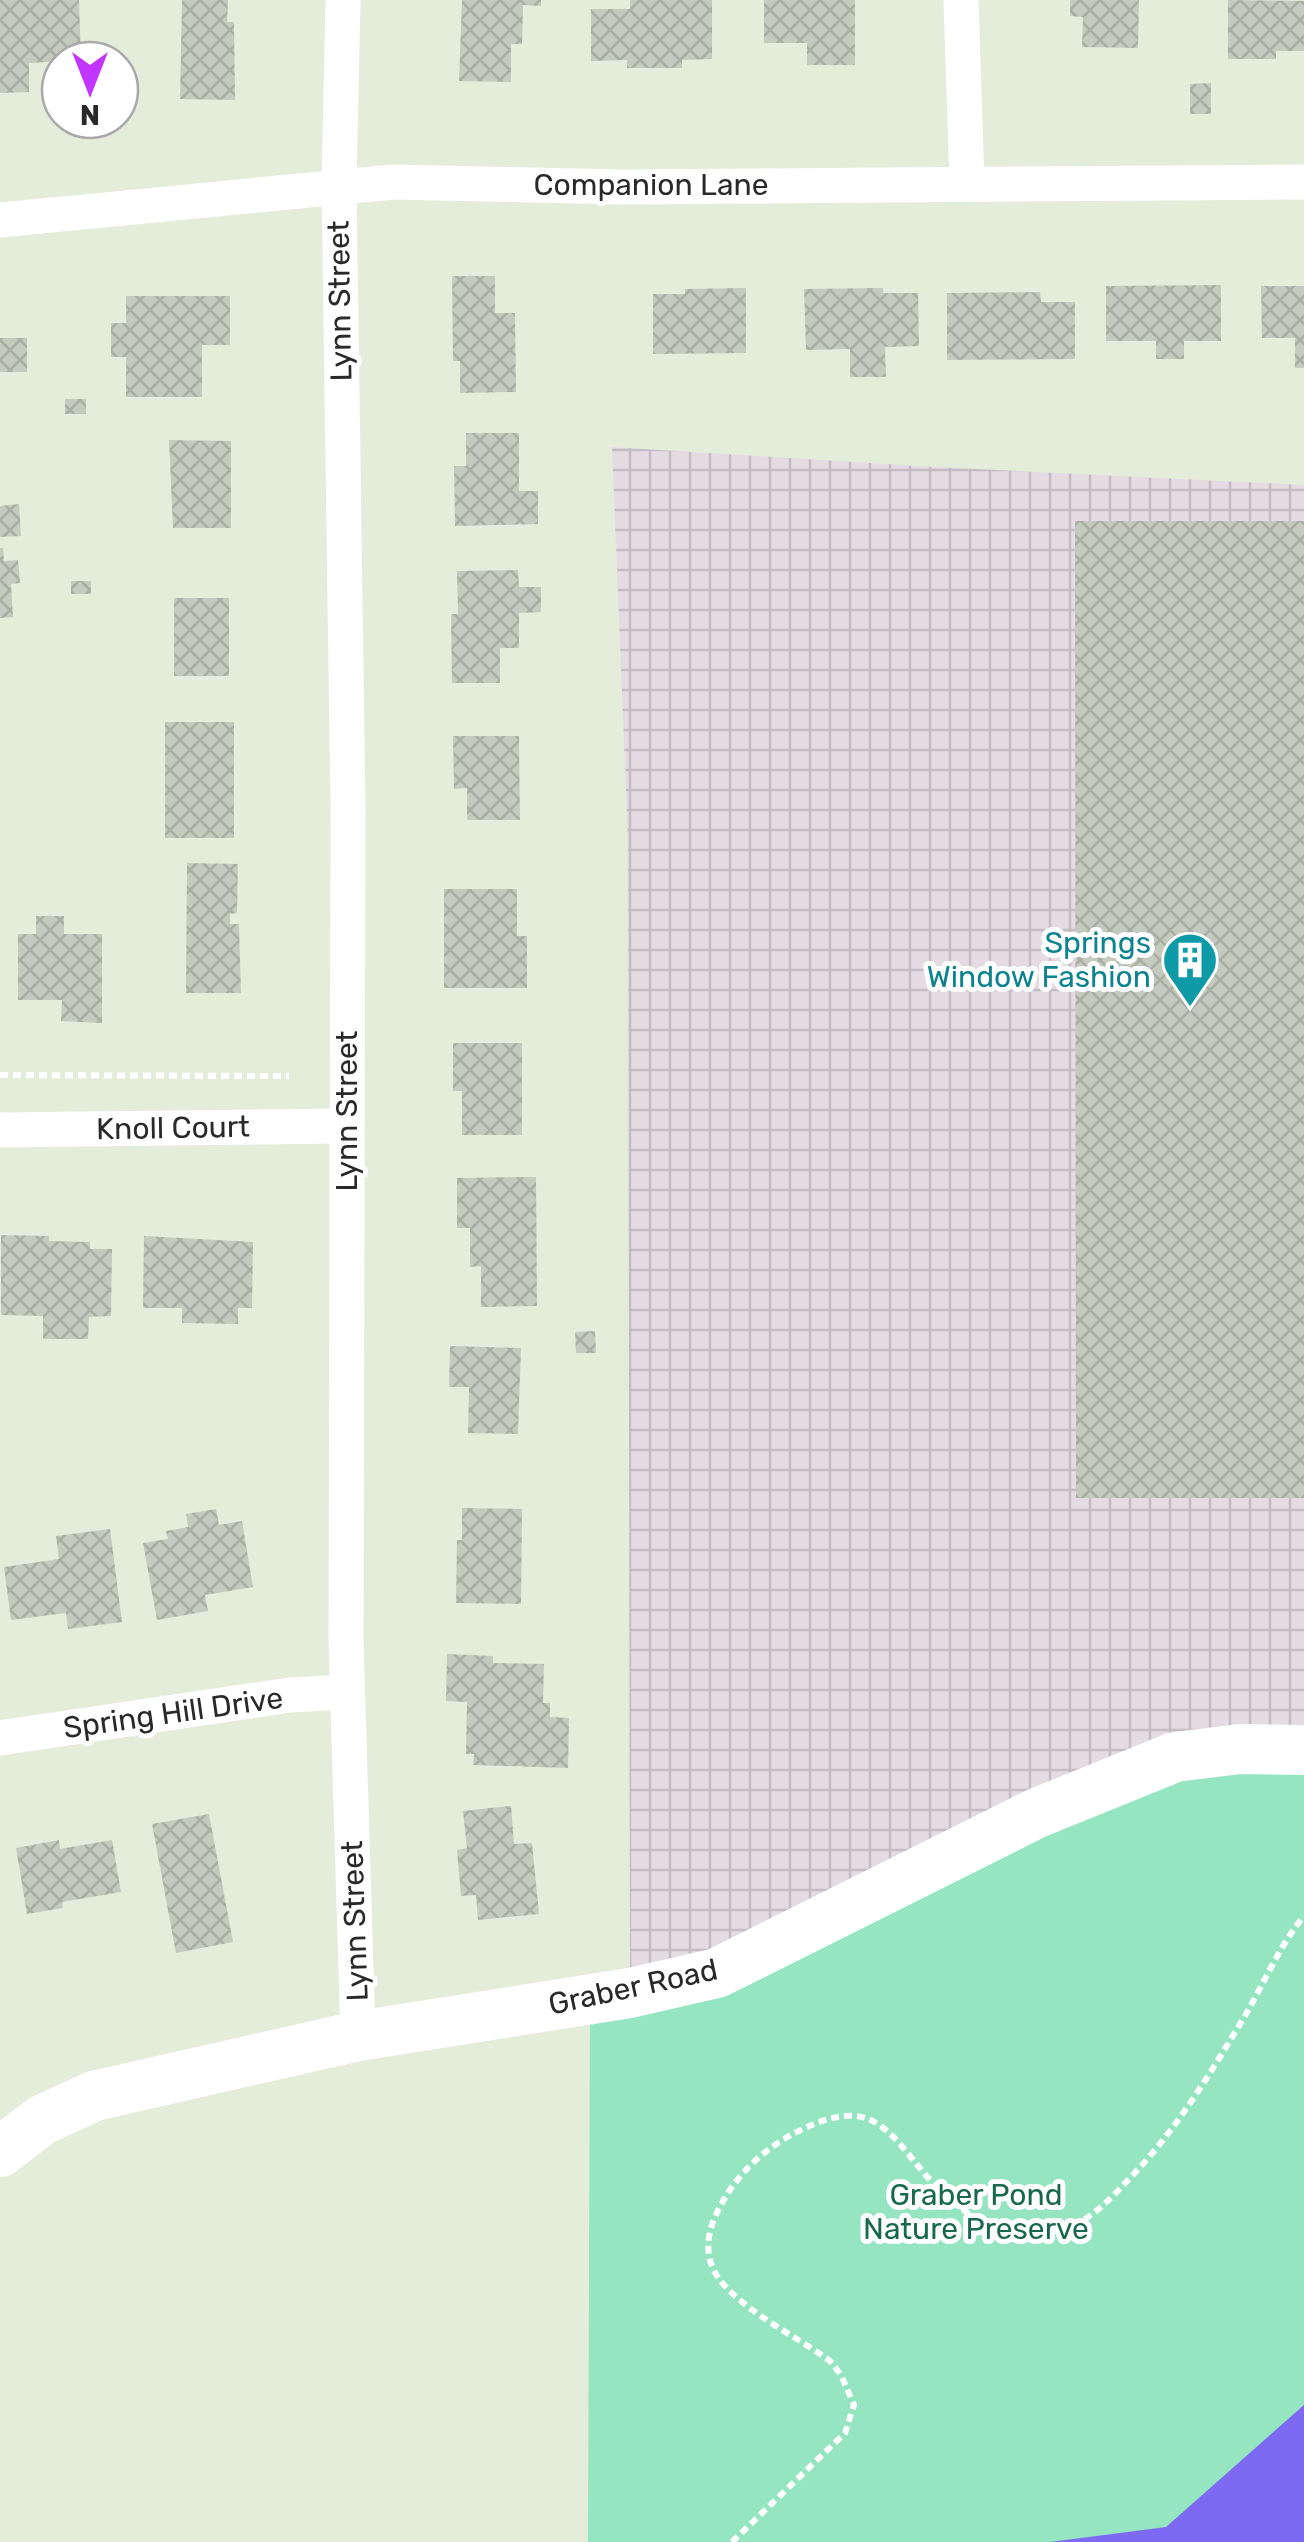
<svg xmlns="http://www.w3.org/2000/svg" width="1304" height="2542" font-family="Rubik,sans-serif">
	<defs>
		<pattern id="industrial-grid" width="8" height="8" patternUnits="userSpaceOnUse" patternTransform="scale(2.5)"><rect width="8" height="8" fill="#e4dbe3"/><path d="M0 4h8M4 0v8" fill="none" stroke="#c4bcc3"/></pattern>
		<pattern id="building-cross-hatch" width="8" height="8" patternUnits="userSpaceOnUse" patternTransform="scale(2.5)"><rect width="8" height="8" fill="#c4cabd"/><path d="M0 0l8 8M0 8l8-8" fill="none" stroke="#a8aea2"/></pattern>
	</defs>
	<rect width="100%" height="100%" fill="#e4ecda"/>
	<path fill="url(#industrial-grid)" d="M612 447 933 467 1304 485V1750L630 1993 628 839Z"/>
	<path fill="#94e5c0" d="M1304 1750V2542H588L590 2000 1037 1813Z"/>
	<path fill="#7e69f3" d="M1304 2405V2542H1050L1166 2527Z"/>
	<g fill="url(#building-cross-hatch)">
		<path d="M0 0H79L81 60 29 63V92L0 93Z"/>
		<path d="M182 0H228L227 22H234L235 100 180 99Z"/>
		<path d="M462 0H541V6L523 5 522 44H511V82L459 81Z"/>
		<path d="M630 0H712V59L682 60V68H627V60L591 61V9H630Z"/>
		<path d="M764 0H855V65H807V43H764Z"/>
		<path d="M1070 0H1139L1138 48 1082 47 1083 17 1070 16Z"/>
		<path d="M1228 0 1304 1V51H1276V59H1228Z"/>
		<path d="M1211 83V114H1190V84Z"/>
		<path d="M452 276H495V313H515L516 392 460 393V361H453Z"/>
		<path d="M1221 285V341H1184V359H1156V341H1106V286Z"/>
		<path d="M1261 286H1304V368H1295V338H1262Z"/>
		<path d="M746 288V353L653 354V294H685V289Z"/>
		<path d="M883 288V293H918L919 346 885 347 886 377H850V349L806 350 804 289Z"/>
		<path d="M1040 292 1041 302H1075V359L947 360V293Z"/>
		<path d="M126 296H230V345H202V397H126V357H111V323H126Z"/>
		<rect x="0" y="338" width="27" height="34"/>
		<rect x="65" y="399" width="21" height="15"/>
		<path d="M466 433H519V491H538V524L455 526 454 466H466Z"/>
		<path d="M169 440 231 441V528H173Z"/>
		<path d="M19 504 21 536 0 537V506Z"/>
		<path d="M1075 521H1304V1498H1076Z"/>
		<path d="M0 548H3L4 561 18 560 20 583 11 584 13 617 0 618Z"/>
		<path d="M518 570 519 587H541V612L519 613V648H500V683H452L451 614H458L457 571Z"/>
		<rect x="71" y="581" width="20" height="13"/>
		<rect x="174" y="598" width="55" height="78"/>
		<rect x="165" y="722" width="69" height="116"/>
		<path d="M453 736H519L520 820H467V788L454 789Z"/>
		<path d="M187 863 238 864 237 913 230 914V924H239L241 993H186Z"/>
		<path d="M444 889H517V936H527V988H444Z"/>
		<path d="M36 916H64V934H102V1023L61 1021 62 1000H18V934H36Z"/>
		<path d="M453 1043H522V1135H462V1091H453Z"/>
		<path d="M536 1177 537 1306 481 1307V1266L470 1267V1228H457V1178Z"/>
		<path d="M1 1235 49 1236V1241L90 1242V1249H112L111 1316 89 1317 88 1339H43V1316L1 1315Z"/>
		<path d="M144 1236 253 1242 252 1308H238V1324L182 1323V1308H143Z"/>
		<path d="M595 1331 596 1353H576L575 1332Z"/>
		<path d="M450 1346 521 1348 518 1434 468 1433 469 1387H449Z"/>
		<path d="M462 1508 522 1509 521 1604 456 1603 457 1540H462Z"/>
		<path d="M216 1509 219 1525 242 1521 253 1587 205 1595 208 1611 157 1620 143 1543 168 1539 166 1531 188 1527 186 1514Z"/>
		<path d="M110 1529 122 1622 68 1629 66 1613 11 1620 4 1567 59 1559 56 1536Z"/>
		<path d="M447 1654 493 1656V1663L544 1664 543 1703H550V1717L569 1718 568 1768 473 1765 474 1754H466L467 1702 446 1701Z"/>
		<path d="M511 1806 514 1844 532 1843 539 1914 478 1920 476 1895 461 1896 457 1850 467 1848 463 1811Z"/>
		<path d="M209 1814 233 1942 176 1953 152 1824Z"/>
		<path d="M59 1840 60 1849 112 1840 121 1892 62 1902 63 1908 27 1914 16 1848Z"/>
	</g>
	<g fill="none" stroke-linecap="round" stroke-linejoin="round">
		<g stroke="#fff" stroke-width="6" stroke-dasharray="8 5" stroke-linecap="butt">
			<path d="M0 1075 289 1076"/>
			<path d="M732 2542 845 2433 854 2405 841 2375 830 2361C796 2336 754 2317 725 2286 706 2266 704 2242 715 2217 731 2181 757 2154 791 2135 810 2125 834 2114 856 2116 884 2119 902 2147 919 2167 955 2213 1009 2249 1069 2227 1093 2218 1111 2198 1128 2180 1176 2131 1211 2072 1246 2014 1265 1981 1280 1945 1304 1916"/>
		</g>
		<g stroke="#fff" stroke-width="35">
			<path d="M343 0 339 186 348 807 346 1640 358 2036"/>
			<path d="M961 0 967 184"/>
			<path d="M0 220 393 182 620 187 1304 182"/>
			<path d="M0 1130 346 1126"/>
			<path d="M0 1738 290 1695 347 1692"/>
		</g>
		<path stroke="#fff" stroke-width="50" d="M0 2152 42 2120 94 2096 358 2036 630 1993 717 1973 1037 1813 1175 1757 1240 1749 1304 1750"/>
	</g>
	<defs>
		<g id="building-pin" transform="scale(2.875)"><path d="M0 17L-7.5 6A9.5 9.5 0 1 1 7.5 6Z" fill="#0f9aa8" stroke="#fff"/><path d="M-4-6H4V6H1V3H-1V6H-4ZM-2.5-4.3h1.7v1.8h-1.7ZM.8-4.3h1.7v1.8H.8ZM-2.5-1h1.7V.8h-1.7ZM.8-1h1.7V.8H.8Z" fill="#fff"/></g>
	</defs>
	<g fill-rule="evenodd">
		<use href="#building-pin" x="1190" y="960"/>
	</g>
	<g text-anchor="middle" dominant-baseline="central" stroke-width="10" stroke-linejoin="round" paint-order="stroke">
		<g font-size="30" fill="#292929" stroke="#fff">
			<text x="651" y="185">Companion Lane</text>
			<text transform="translate(340 301) rotate(-91)">Lynn Street</text>
			<text transform="translate(347 1111) rotate(-90)">Lynn Street</text>
			<text transform="translate(173 1128) rotate(-1)">Knoll Court</text>
			<text transform="translate(173 1713) rotate(-8)">Spring Hill Drive</text>
			<text transform="translate(355 1921) rotate(-92)">Lynn Street</text>
			<text transform="translate(633 1987) rotate(-12)">Graber Road</text>
		</g>
		<g font-size="30" fill="#0d838f" stroke="#fff" text-anchor="end">
			<text x="1151" y="943">Springs<tspan x="1151" dy="34">Window Fashion</tspan></text>
		</g>
		<g font-size="30" fill="#17684e" stroke="#fff">
			<text x="976" y="2195">Graber Pond<tspan x="976" dy="34">Nature Preserve</tspan></text>
		</g>
	</g>
	<g transform="translate(90 90) rotate(180)"><circle r="48" fill="#ffffff" stroke="#a9a9a9" stroke-width="2.5"/>
	<path d="M0-8L18 38L0 25L-18 38Z" fill="#c234ff"/>
	<text y="-15" font-size="28" font-weight="bold" text-anchor="middle" fill="#292929">N</text>
	</g>
</svg>
